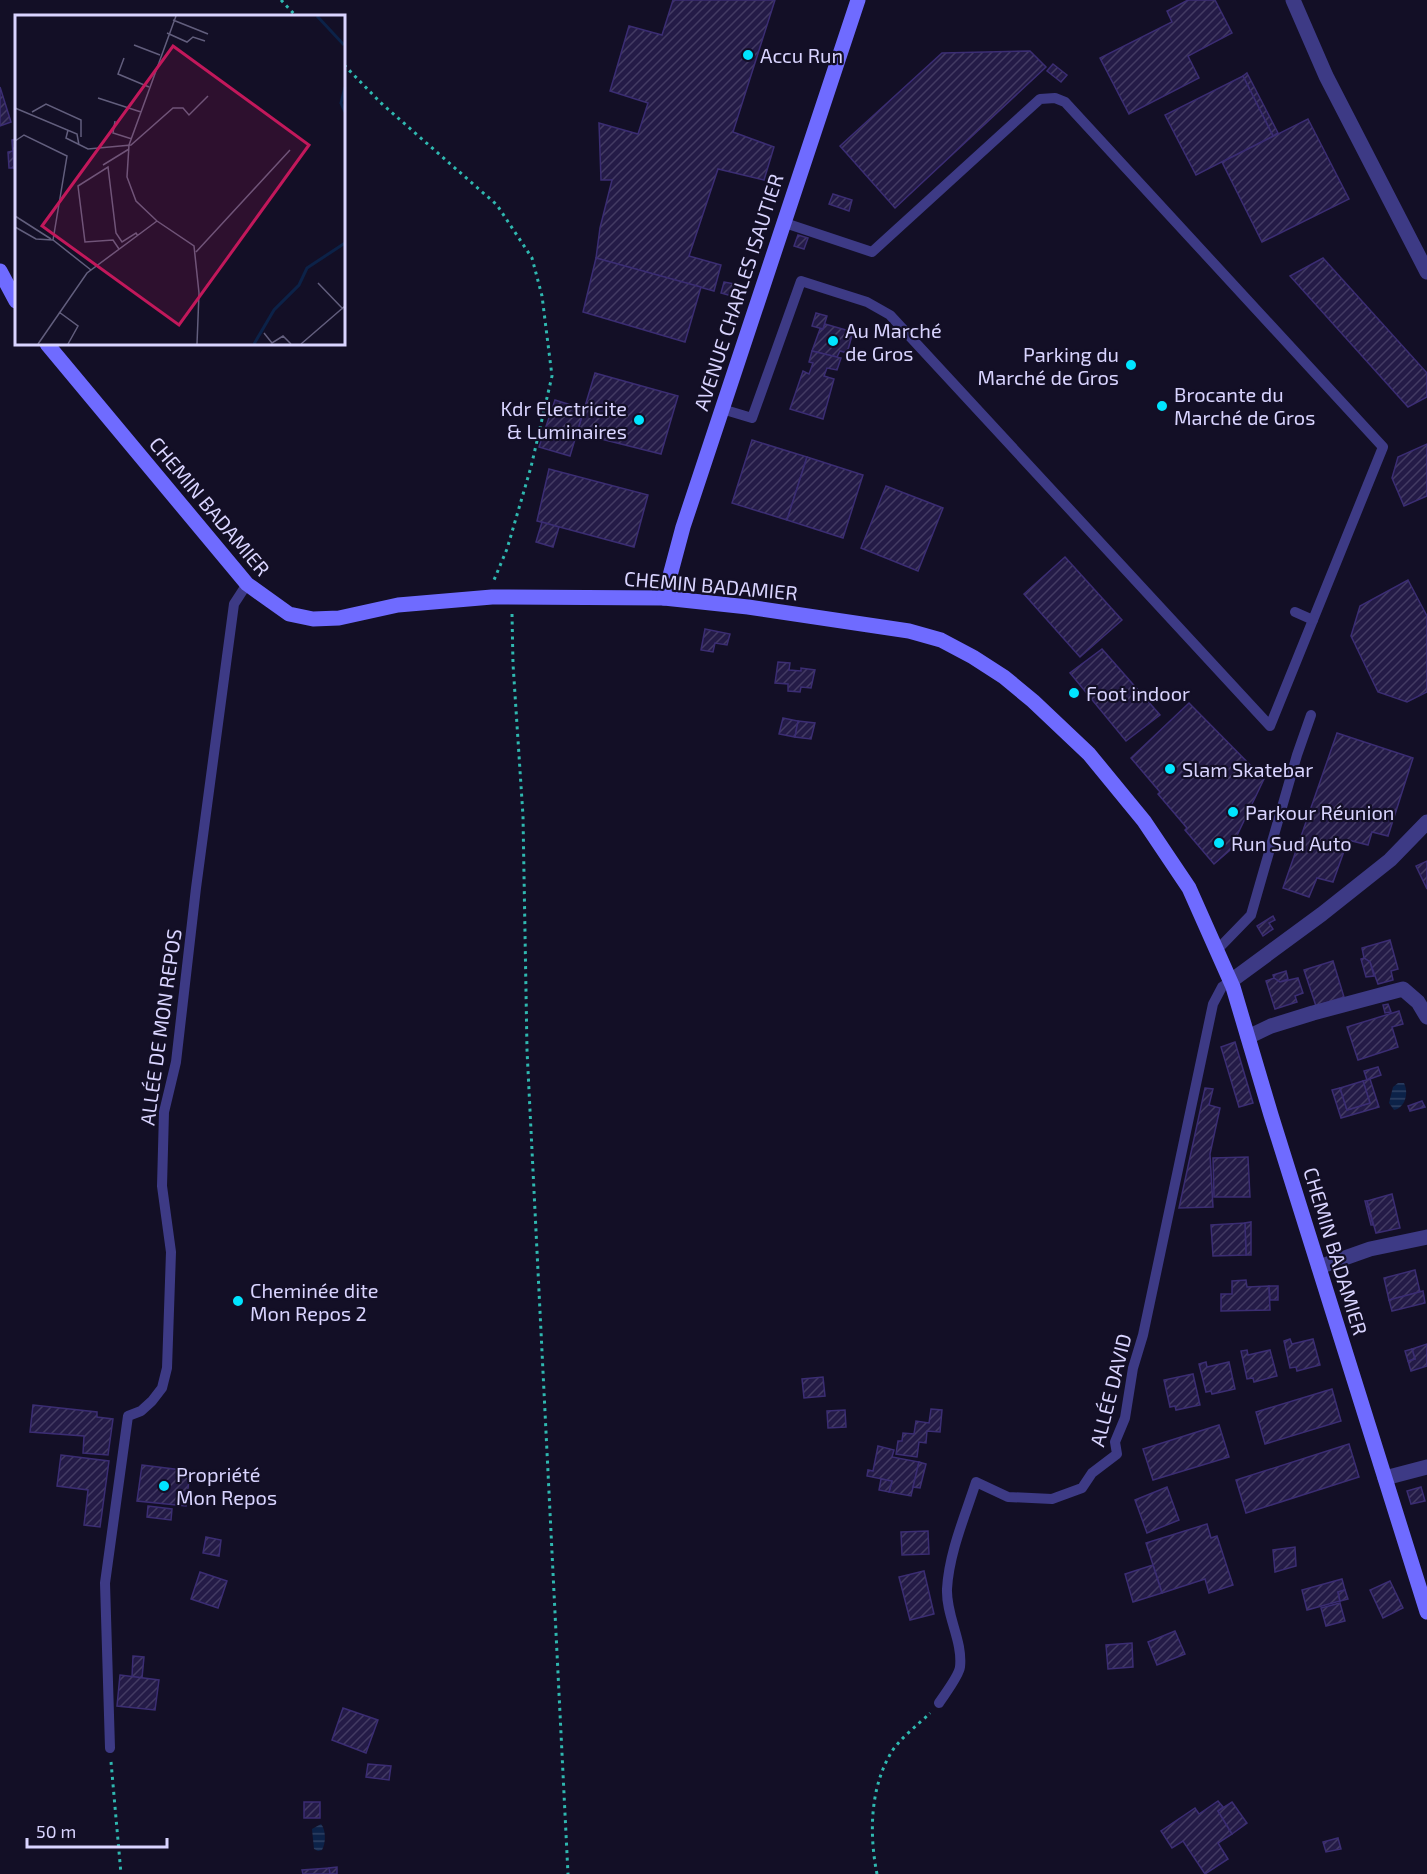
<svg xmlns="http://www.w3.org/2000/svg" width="1427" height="1874" font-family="'Exo 2',sans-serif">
	<defs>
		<pattern id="water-rules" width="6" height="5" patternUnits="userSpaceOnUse" patternTransform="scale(1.5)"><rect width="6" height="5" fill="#0c2248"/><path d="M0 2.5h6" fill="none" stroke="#2f4163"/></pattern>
		<pattern id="building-hatch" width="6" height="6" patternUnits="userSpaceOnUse" patternTransform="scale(1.5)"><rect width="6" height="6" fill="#241b47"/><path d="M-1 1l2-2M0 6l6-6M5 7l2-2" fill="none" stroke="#433b63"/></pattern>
	</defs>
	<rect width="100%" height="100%" fill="#130f26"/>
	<g fill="url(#water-rules)">
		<path d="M1398 1083H1404C1409 1093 1405 1108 1394 1110L1389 1103 1393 1087Z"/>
		<path d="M321 1824C326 1830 326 1843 322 1850L318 1851 314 1849 312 1829Z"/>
	</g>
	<g fill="url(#building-hatch)" stroke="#3b2d73" stroke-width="1.5">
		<path d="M673 0H775L733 132 774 147 764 180 718 169 689 256 721 265 714 291 596 258 600 228 612 180H601L599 123 638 134 648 103 610 91 629 26 662 35Z"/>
		<path d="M1188 0H1215L1232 33 1188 56 1199 78 1129 114 1100 58 1172 22 1167 11Z"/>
		<path d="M1030 51 1046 67 895 208 840 146 942 53Z"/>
		<path d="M1053 64 1067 75 1061 82 1047 71Z"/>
		<path d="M1247 73 1278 133 1273 136 1243 76Z"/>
		<path d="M1243 76 1273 136 1196 175 1165 115Z"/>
		<path d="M0 87 11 122 0 126Z"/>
		<path d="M1308 119 1349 199 1262 242 1222 162Z"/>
		<path d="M16 139V168H14L12 140Z"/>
		<path d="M13 151 14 168H9L8 152Z"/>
		<path d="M833 194 852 200 849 211 829 204Z"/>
		<path d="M798 235 808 238 804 249 794 246Z"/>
		<path d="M596 258 701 287 685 342 583 312Z"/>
		<path d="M1323 258 1427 373V397L1408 407 1290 276Z"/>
		<path d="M724 282 735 284 732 296 721 293Z"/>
		<path d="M816 313 827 316 823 329 812 326Z"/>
		<path d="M825 324 853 332 847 353 840 351 837 357 812 351 820 329H823Z"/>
		<path d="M812 351 841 358 837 370 827 368 824 376 834 379 823 419 790 409 803 371 809 374 813 363 809 362Z"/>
		<path d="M595 373 678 396 661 454 577 433Z"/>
		<path d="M555 400 584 409 570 456 539 447Z"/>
		<path d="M752 440 807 457 787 520 732 503Z"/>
		<path d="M1427 444V496L1404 506 1392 478 1398 457Z"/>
		<path d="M807 457 863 475 843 538 787 520Z"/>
		<path d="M549 469 648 495 634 547 537 521Z"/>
		<path d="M886 486 943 508 918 571 861 548Z"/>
		<path d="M542 522 559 527 553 547 536 542Z"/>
		<path d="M1065 557 1122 620 1080 657 1024 594Z"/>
		<path d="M1408 580 1427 616V692L1407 702 1378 692 1351 636 1360 606Z"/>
		<path d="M705 629 730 634 727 645 715 643 713 652 701 650Z"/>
		<path d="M1102 649 1160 715 1126 741 1070 673Z"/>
		<path d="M778 662 790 663 789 670 801 671V668L815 670 811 688 801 687 800 692 788 691V684L775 683Z"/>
		<path d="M1189 703 1264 779 1230 850 1214 864 1185 830 1187 828 1158 794 1160 792 1131 758Z"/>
		<path d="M783 718 798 721 795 737 779 734Z"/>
		<path d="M798 721 815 723 811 739 795 737Z"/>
		<path d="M1337 733 1413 758 1388 836 1372 832 1368 845 1348 840 1333 882 1317 878 1309 897 1283 888Z"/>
		<path d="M1427 861V889L1416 866Z"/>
		<path d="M1273 916 1275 920 1269 923 1273 929 1263 936 1257 926Z"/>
		<path d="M1390 940 1398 969 1391 971 1393 980 1378 984 1370 962 1364 958 1362 948Z"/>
		<path d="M1364 958 1370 962 1374 976 1366 977 1361 959Z"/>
		<path d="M1333 961 1344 997 1316 1006 1304 970Z"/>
		<path d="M1286 971 1288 979 1280 982 1274 978 1273 975Z"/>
		<path d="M1274 978 1280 982 1298 978 1303 993 1295 996 1297 1002 1275 1009 1266 981Z"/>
		<path d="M1388 1004 1391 1012 1385 1013 1383 1005Z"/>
		<path d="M1399 1011 1403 1024 1392 1027 1398 1047 1358 1060 1347 1027Z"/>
		<path d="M1235 1042 1253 1103 1239 1107 1221 1047Z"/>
		<path d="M1378 1067 1381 1075 1367 1080 1364 1071Z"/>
		<path d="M1370 1079 1379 1107 1341 1118 1332 1090 1340 1088 1347 1110 1370 1103 1363 1081Z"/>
		<path d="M1363 1081 1370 1103 1347 1110 1340 1088Z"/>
		<path d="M1205 1088 1213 1089 1209 1105 1220 1108 1210 1154 1213 1207 1179 1208Z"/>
		<path d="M1422 1101 1425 1107 1410 1111 1408 1106Z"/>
		<path d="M1248 1157 1250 1197H1214L1213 1158Z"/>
		<path d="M1392 1194 1400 1228 1376 1233 1367 1201Z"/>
		<path d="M1365 1201H1367L1373 1225H1371Z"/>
		<path d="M1251 1222V1255H1246L1245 1223Z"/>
		<path d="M1245 1223 1246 1255 1213 1256 1211 1225Z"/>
		<path d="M1415 1270 1420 1292 1389 1300 1384 1278Z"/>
		<path d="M1246 1280 1247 1287 1269 1286 1270 1310 1221 1311V1294H1232V1281Z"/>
		<path d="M1269 1286H1278V1300H1270Z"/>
		<path d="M1423 1291 1425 1303 1392 1311 1389 1300Z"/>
		<path d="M234 1297 241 1298 240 1304H234Z"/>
		<path d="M1290 1339 1292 1344 1313 1339 1320 1365 1297 1371 1296 1367 1290 1368 1284 1341Z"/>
		<path d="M1427 1344V1366L1411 1371 1408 1361 1415 1359 1412 1349Z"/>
		<path d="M1412 1349 1415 1359 1408 1361 1405 1351Z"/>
		<path d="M1247 1350 1248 1355 1270 1350 1277 1376 1254 1382 1253 1378 1247 1379 1241 1351Z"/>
		<path d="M1206 1362 1207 1367 1229 1362 1235 1389 1212 1394 1211 1391 1206 1392 1199 1364Z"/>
		<path d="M1193 1374 1200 1405 1176 1410 1175 1406 1170 1407 1164 1380Z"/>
		<path d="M823 1377 825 1396 804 1398 802 1379Z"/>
		<path d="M1332 1389 1341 1421 1265 1444 1256 1412Z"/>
		<path d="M33 1405 97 1412V1417L113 1419 108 1455 83 1453 84 1436 30 1432Z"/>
		<path d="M931 1409 942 1410 940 1432 927 1431 926 1443 919 1442 917 1457 896 1454 898 1441H902L903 1433 914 1434 916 1421 929 1423Z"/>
		<path d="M845 1410 846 1427 828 1428 827 1411Z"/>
		<path d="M1219 1425 1229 1457 1153 1480 1143 1449Z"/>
		<path d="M1349 1444 1359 1477 1246 1513 1236 1480Z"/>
		<path d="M878 1446 894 1450 892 1457 919 1462 911 1496 889 1492 892 1481 867 1476 868 1470 873 1471Z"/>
		<path d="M61 1455 109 1461 100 1527 84 1525 88 1490 57 1486Z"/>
		<path d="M919 1462 926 1464 920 1488 913 1487Z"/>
		<path d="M142 1465 190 1471 186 1506 137 1501Z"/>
		<path d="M881 1479 892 1481 889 1492 879 1490Z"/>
		<path d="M1167 1487 1179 1520 1147 1533 1135 1500Z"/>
		<path d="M1421 1487 1425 1501 1411 1504 1407 1491Z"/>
		<path d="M148 1506 172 1509 171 1520 147 1517Z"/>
		<path d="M1207 1524 1211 1538 1217 1536 1233 1585 1209 1593 1205 1579 1162 1593 1146 1543Z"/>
		<path d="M928 1531 929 1554 902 1555 901 1532Z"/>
		<path d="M206 1537 221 1540 219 1556 203 1553Z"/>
		<path d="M1295 1547 1296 1566 1275 1572 1273 1550Z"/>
		<path d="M1153 1565 1162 1593 1133 1602 1125 1574Z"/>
		<path d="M924 1571 934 1614 910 1620 899 1577Z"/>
		<path d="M200 1572 227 1581 218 1608 191 1599Z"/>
		<path d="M1342 1579 1345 1590 1338 1592 1340 1601 1307 1610 1302 1590Z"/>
		<path d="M1390 1581 1403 1608 1383 1618 1370 1590Z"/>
		<path d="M1345 1590 1348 1599 1340 1601 1338 1592Z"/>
		<path d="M1340 1603 1345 1621 1326 1626 1321 1608Z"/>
		<path d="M1175 1631 1185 1654 1157 1665 1148 1642Z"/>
		<path d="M1132 1643 1133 1667 1108 1669 1106 1645Z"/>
		<path d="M133 1656 144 1657 142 1678 132 1677Z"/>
		<path d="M120 1675 159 1680 155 1710 117 1706Z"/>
		<path d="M343 1708 378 1720 366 1753 332 1740Z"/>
		<path d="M368 1764 391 1766 389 1780 366 1777Z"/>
		<path d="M1218 1801 1223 1807 1218 1811 1232 1834 1218 1843 1228 1859 1205 1874 1183 1841 1172 1848 1161 1831 1195 1808 1199 1814Z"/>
		<rect x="304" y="1802" width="16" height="16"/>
		<path d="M1232 1802 1247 1823 1232 1834 1218 1811Z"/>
		<path d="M1338 1838 1341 1849 1326 1852 1323 1842Z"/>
		<path d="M337 1867V1874H330L329 1868Z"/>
		<path d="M329 1868 330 1874H303L302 1870Z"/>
	</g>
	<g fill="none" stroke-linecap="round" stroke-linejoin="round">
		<g stroke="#2fb8b0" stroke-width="3" stroke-dasharray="3 4.5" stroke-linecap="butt">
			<path d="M281 0 296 16"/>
			<path d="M344 65 381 103 497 205 532 258 542 296 552 376 531 467 507 549 494 580"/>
			<path d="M512 614 513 664 523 816 527 1050 568 1874"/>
			<path d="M111 1762 121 1874"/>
			<path d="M877 1874C869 1834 870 1788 891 1753 898 1740 919 1724 930 1713"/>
		</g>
		<g stroke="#3d3a85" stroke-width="10">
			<path d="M722 409 752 418 801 281 867 302 890 315 1270 726 1383 447 1065 102 1055 98 1040 99 872 252 782 222"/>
			<path d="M1295 612 1313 620"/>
			<path d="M1217 950 1251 915 1297 755 1311 715"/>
			<path d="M939 1703C944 1695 959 1676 960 1667 963 1641 946 1616 947 1589 949 1553 965 1516 976 1482L1008 1497 1052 1499 1082 1488 1092 1473 1117 1454 1115 1442 1125 1418 1133 1368 1143 1335 1213 1004 1222 987 1231 981"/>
			<path d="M110 1748 105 1583 128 1416 141 1411 152 1401 162 1388 167 1368 171 1252 162 1186 164 1112 176 1062 196 888 234 604 247 584"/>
		</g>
		<g stroke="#3d3a85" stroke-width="15">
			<path d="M1293 0 1326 76 1427 272"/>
			<path d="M1231 981 1322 914 1390 860 1427 822"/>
			<path d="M1248 1037 1271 1026 1313 1013 1403 989 1418 1002 1427 1017"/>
			<path d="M1319 1267 1370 1249 1427 1237"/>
			<path d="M1385 1478 1427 1467"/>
		</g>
		<g stroke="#6f6bff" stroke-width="15">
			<path d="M0 271 16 301"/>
			<path d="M47 344 247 584 289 614 313 619 339 618 398 605 492 597 664 598 748 607 909 631 941 640 973 657 1004 677 1033 701 1089 754 1144 821 1189 888 1233 987 1271 1115 1427 1612"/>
			<path d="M664 598 683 527 858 0"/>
		</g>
	</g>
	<g fill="#00e5ff" stroke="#130f26" stroke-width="2">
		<circle cx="748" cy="55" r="6"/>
		<circle cx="833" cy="341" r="6"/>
		<circle cx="1131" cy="365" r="6"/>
		<circle cx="1162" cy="406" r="6"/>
		<circle cx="639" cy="420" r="6"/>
		<circle cx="1074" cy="693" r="6"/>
		<circle cx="1170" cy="769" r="6"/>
		<circle cx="1233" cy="812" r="6"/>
		<circle cx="1219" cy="843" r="6"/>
		<circle cx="238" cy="1301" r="6"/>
		<circle cx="164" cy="1486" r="6"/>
	</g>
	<g text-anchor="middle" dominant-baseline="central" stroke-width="4.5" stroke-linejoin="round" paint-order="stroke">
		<g font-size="20" fill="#d9d4ff" stroke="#130f26" text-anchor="start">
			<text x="760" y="55">Accu Run</text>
			<text x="845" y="330">Au Marché<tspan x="845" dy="23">de Gros</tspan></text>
			<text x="1119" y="354" text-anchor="end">Parking du<tspan x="1119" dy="23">Marché de Gros</tspan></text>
			<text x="1174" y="394">Brocante du<tspan x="1174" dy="23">Marché de Gros</tspan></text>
			<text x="627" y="408" text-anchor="end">Kdr Electricite<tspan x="627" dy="23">&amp; Luminaires</tspan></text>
			<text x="1086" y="693">Foot indoor</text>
			<text x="1182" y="769">Slam Skatebar</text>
			<text x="1245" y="812">Parkour Réunion</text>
			<text x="1231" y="843">Run Sud Auto</text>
			<text x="250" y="1290">Cheminée dite<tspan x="250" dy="23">Mon Repos 2</tspan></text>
			<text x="176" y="1474">Propriété<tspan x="176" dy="23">Mon Repos</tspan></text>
		</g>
		<g font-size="20" fill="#d9d4ff" stroke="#130f26">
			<text transform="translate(738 292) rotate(-72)">AVENUE CHARLES ISAUTIER</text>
			<text transform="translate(210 506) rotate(50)">CHEMIN BADAMIER</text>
			<text transform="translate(711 585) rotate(5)">CHEMIN BADAMIER</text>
			<text transform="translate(160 1027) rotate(-82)">ALLÉE DE MON REPOS</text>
			<text transform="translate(1336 1251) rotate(73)">CHEMIN BADAMIER</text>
			<text transform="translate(1110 1390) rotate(-76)">ALLÉE DAVID</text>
		</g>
	</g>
	<g transform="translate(15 15)">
		<rect width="330" height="330" fill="#130f26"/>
		<path fill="none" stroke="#0c2248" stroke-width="3" d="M302 1 329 30M330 72 326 88 330 97M239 329 259 295 284 270 292 253 330 228"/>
		<path fill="none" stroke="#625e7d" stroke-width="1.5" d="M161 1 114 130 112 162 121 186 142 206 179 231 184 278 182 329M158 5 193 19M152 18 172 27 178 22 190 26M119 30 145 40M109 43 103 59 134 72M83 83 126 97M0 93 62 119 64 130M17 97 31 89 66 105V122M100 106 98 118 117 124M53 115 51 123 73 134 116 130 158 93H168L174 100 193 81M0 126 9 120 52 141 38 225M88 150 114 134M0 201 36 224M0 212 21 224 38 225 76 255M104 234 98 225 70 227 63 171 93 152 101 218 107 227 121 218 123 221M181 237 275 135M303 268 328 294M44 297 63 311 53 329M249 318 257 328 268 321 276 329M23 329 72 258 142 206M286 329 330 291"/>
		<path fill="#c2185b" fill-opacity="0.15" stroke="#c2185b" stroke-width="3" d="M158 31 294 130 164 310 27 211Z"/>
		<rect width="330" height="330" fill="none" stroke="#d9d4ff" stroke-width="3"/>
	</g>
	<path d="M27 1838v9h140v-9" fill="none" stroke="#d9d4ff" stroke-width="3"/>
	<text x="36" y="1838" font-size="18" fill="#d9d4ff" stroke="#130f26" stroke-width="4.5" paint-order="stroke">50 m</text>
</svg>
